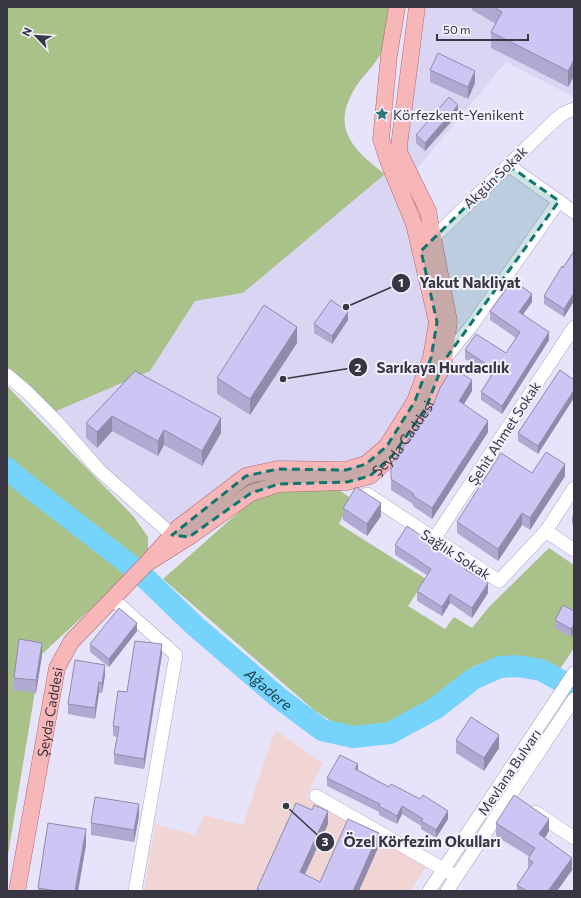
<svg xmlns="http://www.w3.org/2000/svg" width="581" height="898" font-family="Commissioner,sans-serif">
	<rect width="100%" height="100%" fill="#e7e3fb"/>
	<g fill="#d9d5f2">
		<path d="M424 7H574V97L506 62 415 171 406 147Z"/>
		<path d="M385 174 406 226 431 322 427 348 410 399 379 446 363 459 310 463 281 461 172 526 116 478 54 412 150 371 195 301 243 293Z"/>
	</g>
	<path fill="#f0d5d4" d="M275 730 323 763 306 797 428 864 410 891H144L155 824 195 835 204 815 243 825Z"/>
	<g fill="#a9c28a">
		<path d="M7 7H389C387 20 386 41 381 53 376 63 366 73 359 82 329 125 350 148 385 174L243 293 195 301 150 371 54 412 7 368Z"/>
		<path d="M7 386 134 517 148 537V556L41 655 7 861Z"/>
		<path d="M333 486 352 499 339 524 426 579 408 606 445 629 454 617 472 628 489 607 549 548 574 565V648L560 669 505 656 474 666 448 688 397 720 365 729 339 726 315 711 163 579 258 495 277 490Z"/>
	</g>
	<g fill="none" stroke-linecap="round" stroke-linejoin="round">
		<path stroke="#76d3fc" stroke-width="22" id="s1" d="M7 468 19 479 139 572 195 626 279 698 322 730 353 737 390 733 436 708 473 679 500 667 517 666 541 670 574 688"/>
		<g stroke="#aaa5c2" stroke-width="14">
			<g id="minor">
				<path d="M508 165 574 212"/>
				<path d="M427 244 555 120 564 113 574 109"/>
				<path d="M443 361 472 325 559 201"/>
				<path d="M7 375 27 392 57 422 99 470 172 535 181 536"/>
				<path d="M367 494 499 581 546 531 574 550"/>
				<path d="M546 531 574 488"/>
				<path d="M434 539 574 327"/>
				<path d="M113 599 176 655 135 891"/>
				<path d="M316 796 450 873"/>
				<path d="M535 812 574 838"/>
				<path d="M429 891 574 673"/>
				<path d="M447 891 574 699"/>
			</g>
		</g>
		<g stroke="#b06a6f" stroke-width="17">
			<g id="major">
				<path id="s2" d="M397 7 389 55 381 139 387 158 414 224 437 322 431 358 415 401 387 446 366 464 346 470 278 469 246 476 179 527 146 564 189 537 251 493 279 484 347 482 370 476 393 455 426 408 444 361 449 321 428 211 400 154 399 146 417 7"/>
				<path id="s3" d="M17 891 57 668 71 642 146 564"/>
			</g>
		</g>
		<use href="#minor" stroke="#fff" stroke-width="13"/>
		<use href="#major" stroke="#f7b6b7" stroke-width="16"/>
	</g>
	<g fill="#b0aad2">
		<path d="M470 7H574V76L568 87 491 48V32L496 24 472 10V8Z"/>
		<path d="M430 70 475 83 468 99 430 82Z"/>
		<path d="M458 114 425 151 416 143V135Z"/>
		<path d="M574 251V301L564 317 544 304V296Z"/>
		<path d="M532 302 523 314 549 340 502 414 481 400V392L491 376 465 359V350L506 353 516 338 490 320V311Z"/>
		<path d="M348 320 332 344 314 333V324Z"/>
		<path d="M297 343 250 415 217 394V378Z"/>
		<path d="M560 370 538 454 518 441V433Z"/>
		<path d="M135 371 221 433 202 466 164 445 158 456 112 431 97 448 86 438V423Z"/>
		<path d="M472 391 464 404 488 432 432 519 413 506V504L391 490V464Z"/>
		<path d="M532 473 565 476 530 530 522 525 498 561 457 533V522Z"/>
		<path d="M343 508 381 516 367 536 343 520Z"/>
		<path d="M574 513V525L572 524V516Z"/>
		<path d="M395 545 468 571 488 593 472 618 450 603 442 616 417 601V591L427 575 395 555Z"/>
		<path d="M574 611 571 637 555 628V620Z"/>
		<path d="M137 631 109 667 90 652V644Z"/>
		<path d="M162 654 144 769 114 764V754L117 737 113 736V726L127 692Z"/>
		<path d="M42 655 36 693 14 690V678Z"/>
		<path d="M105 675 102 693H99L95 719 68 714V704Z"/>
		<path d="M456 740 499 748 484 771 456 753Z"/>
		<path d="M358 770 448 819 436 838 421 829V826L402 814 397 824 379 815V812L327 786V778Z"/>
		<path d="M139 816 134 842 91 835V823Z"/>
		<path d="M496 823 549 831 545 838 572 870 557 891H517V885L528 868V859L530 857 496 836Z"/>
		<path d="M86 845 78 891H38V888Z"/>
	</g>
	<g fill="#908bab">
		<path d="M574 60V76L568 87V71Z"/>
		<path d="M475 71V83L468 99V87Z"/>
		<path d="M458 105V114L425 151V143Z"/>
		<path d="M574 293V301L564 317V309Z"/>
		<path d="M532 294V302L519 320V312Z"/>
		<path d="M348 312V320L332 344V336Z"/>
		<path d="M297 327V343L250 415V399Z"/>
		<path d="M549 332V340L502 414V406Z"/>
		<path d="M472 380V391L459 412V401Z"/>
		<path d="M574 390V398L538 454V446Z"/>
		<path d="M112 416V431L97 448V432Z"/>
		<path d="M221 418V433L202 466V451Z"/>
		<path d="M488 421V432L432 519V508Z"/>
		<path d="M164 430V445L158 456V441Z"/>
		<path d="M565 464V476L530 530V518Z"/>
		<path d="M381 503V516L367 536V524Z"/>
		<path d="M522 513V525L498 561V549Z"/>
		<path d="M488 583V593L472 618V608Z"/>
		<path d="M450 594V603L442 616V607Z"/>
		<path d="M137 623V631L109 667V659Z"/>
		<path d="M574 624V632L571 637V629Z"/>
		<path d="M42 643V655L36 693V680Z"/>
		<path d="M162 644V654L144 769V759Z"/>
		<path d="M105 665V675L102 693V683Z"/>
		<path d="M99 682V693L95 719V708Z"/>
		<path d="M499 735V748L484 771V758Z"/>
		<path d="M358 764V772L355 769Z"/>
		<path d="M139 804V816L134 842V830Z"/>
		<path d="M402 806V814L397 824V816Z"/>
		<path d="M328 811V824L300 885V872Z"/>
		<path d="M448 811V819L436 838V830Z"/>
		<path d="M549 819V831L539 846V834Z"/>
		<path d="M86 829V845L78 891H75Z"/>
		<path d="M379 833V846L359 891H353Z"/>
		<path d="M572 858V870L557 891H548Z"/>
	</g>
	<g fill="#cdc6f4" stroke="#908bab">
		<path d="M494 7H574V60L568 71 491 32 502 12Z"/>
		<path d="M438 53 475 71 468 87 430 70Z"/>
		<path d="M449 97 458 105 425 143 416 135Z"/>
		<path d="M574 251V293L564 309 544 296 562 266 563 268Z"/>
		<path d="M513 280 532 294 519 312 549 332 502 406 481 392 495 370 465 350 476 334 506 353 520 332 490 311Z"/>
		<path d="M331 300 348 312 332 336 314 324Z"/>
		<path d="M264 305 297 327 250 399 217 378Z"/>
		<path d="M452 368 472 380 459 401 488 421 432 508 413 496 414 494 391 479V464L434 403 440 388Z"/>
		<path d="M560 370 574 380V390L538 446 518 433Z"/>
		<path d="M135 371 221 418 202 451 164 430 158 441 112 416 97 432 86 423Z"/>
		<path d="M546 452 565 464 530 518 522 513 498 549 457 522 501 453 532 473Z"/>
		<path d="M356 487 381 503 367 524 343 508Z"/>
		<path d="M407 526 468 567 466 570 488 583 472 608 450 594 442 607 417 591 431 569 395 545Z"/>
		<path d="M563 605 574 611V624L571 629 555 620Z"/>
		<path d="M119 608 137 623 109 659 90 644Z"/>
		<path d="M19 639 42 643 36 680 14 678Z"/>
		<path d="M135 641 162 644 144 759 114 754 119 727 113 726 118 691 127 692Z"/>
		<path d="M75 660 105 665 102 683 99 682 95 708 68 704Z"/>
		<path d="M471 717 499 735 484 758 456 740Z"/>
		<path d="M340 755 358 764 355 769 389 787 391 784 420 799 423 795 448 811 436 830 421 821 423 819 402 806 397 816 379 806 380 804 327 778Z"/>
		<path d="M514 795 549 819 539 834 572 858 548 891H527L517 885 533 862 528 859 535 848 496 823Z"/>
		<path d="M95 797 139 804 134 830 91 823Z"/>
		<path d="M296 803 312 810 314 805 328 811 300 872 320 882 348 819 379 833 353 891H261L257 889Z"/>
		<path d="M48 823 86 829 75 891H56L38 888Z"/>
	</g>
	<path fill="#0f766e" fill-opacity="0.2" stroke="#0f766e" stroke-width="3" stroke-dasharray="8 5" stroke-linejoin="round" d="M508 165 559 201 444 361 426 408 393 455 370 476 347 482 279 484 251 493 189 537 172 535 246 476 278 469 346 470 366 464 387 446 415 401 431 358 437 322 421 251Z"/>
	<defs>
		<g id="sight-bare" transform="scale(1.08)"><path d="M0-6L1.8-2.2L6-1.7L2.9 1.2L3.7 5.4L0 3.3L-3.7 5.4L-2.9 1.2L-6-1.7L-1.8-2.2Z" fill="#2f7979" stroke="#f4f2fe" stroke-width="2.5" paint-order="stroke"/></g>
	</defs>
	<g fill-rule="evenodd">
		<use href="#sight-bare" x="382" y="114"/>
	</g>
	<g text-anchor="middle" dominant-baseline="central" stroke-width="4" stroke-linejoin="round" paint-order="stroke">
		<g font-size="14" fill="#383642" stroke="#f4f2fe" text-anchor="start">
			<text x="393" y="114">Körfezkent-Yenikent</text>
		</g>
		<g font-size="14" fill="#383642" stroke="#f4f2fe">
			<text transform="translate(495 177) rotate(-44)">Akgün Sokak</text>
			<text transform="translate(504 433) rotate(-57)">Şehit Ahmet Sokak</text>
			<text stroke="none"><textPath href="#s2" startOffset="1042">Şeyda Caddesi</textPath></text>
			<text transform="translate(456 554) rotate(33)">Sağlık Sokak</text>
			<text stroke="none"><textPath href="#s3" startOffset="182">Şeyda Caddesi</textPath></text>
			<text transform="translate(509 772) rotate(-56)">Mevlana Bulvarı</text>
		</g>
		<g font-size="15" font-style="italic" fill="#194354" stroke="#f4f2fe">
			<text stroke="none"><textPath href="#s1" startOffset="343">Ağadere</textPath></text>
		</g>
	</g>
	<path fill="none" stroke="#383642" stroke-width="1.5" d="M346 307L401 283M283 379L358 367M286 806L325 842"/>
	<g fill="#383642" stroke="#f4f2fe" stroke-width="1.5">
		<circle cx="346" cy="307" r="4"/>
		<circle cx="283" cy="379" r="4"/>
		<circle cx="286" cy="806" r="4"/>
		<circle cx="401" cy="283" r="10"/>
		<circle cx="358" cy="367" r="10"/>
		<circle cx="325" cy="842" r="10"/>
	</g>
	<g font-size="12" text-anchor="middle" font-weight="bold" fill="#fff">
		<text x="401" y="287">1</text>
		<text x="358" y="372">2</text>
		<text x="325" y="846">3</text>
	</g>
	<g font-size="15" text-anchor="middle" font-weight="bold" fill="#383642" stroke="#f4f2fe" stroke-width="4" stroke-linejoin="round" paint-order="stroke">
		<text x="470" y="288">Yakut Nakliyat</text>
		<text x="443" y="373">Sarıkaya Hurdacılık</text>
		<text x="422" y="847">Özel Körfezim Okulları</text>
	</g>
	<rect width="581" height="898" fill="none" stroke="#383642" stroke-width="16"/>
	<g transform="translate(36 36) rotate(295)" stroke="#f4f2fe" stroke-width="3" paint-order="stroke">
	<path d="M0-3L7 15L0 10L-7 15Z" fill="#383642"/>
	<text y="-6" font-size="11" font-weight="bold" text-anchor="middle" fill="#383642">N</text>
	</g>
	<path d="M437 34v6h91v-6" fill="none" stroke="#383642" stroke-width="2"/>
	<text x="443" y="34" font-size="12" fill="#383642" stroke="#f4f2fe" stroke-width="3" paint-order="stroke">50 m</text>
</svg>
